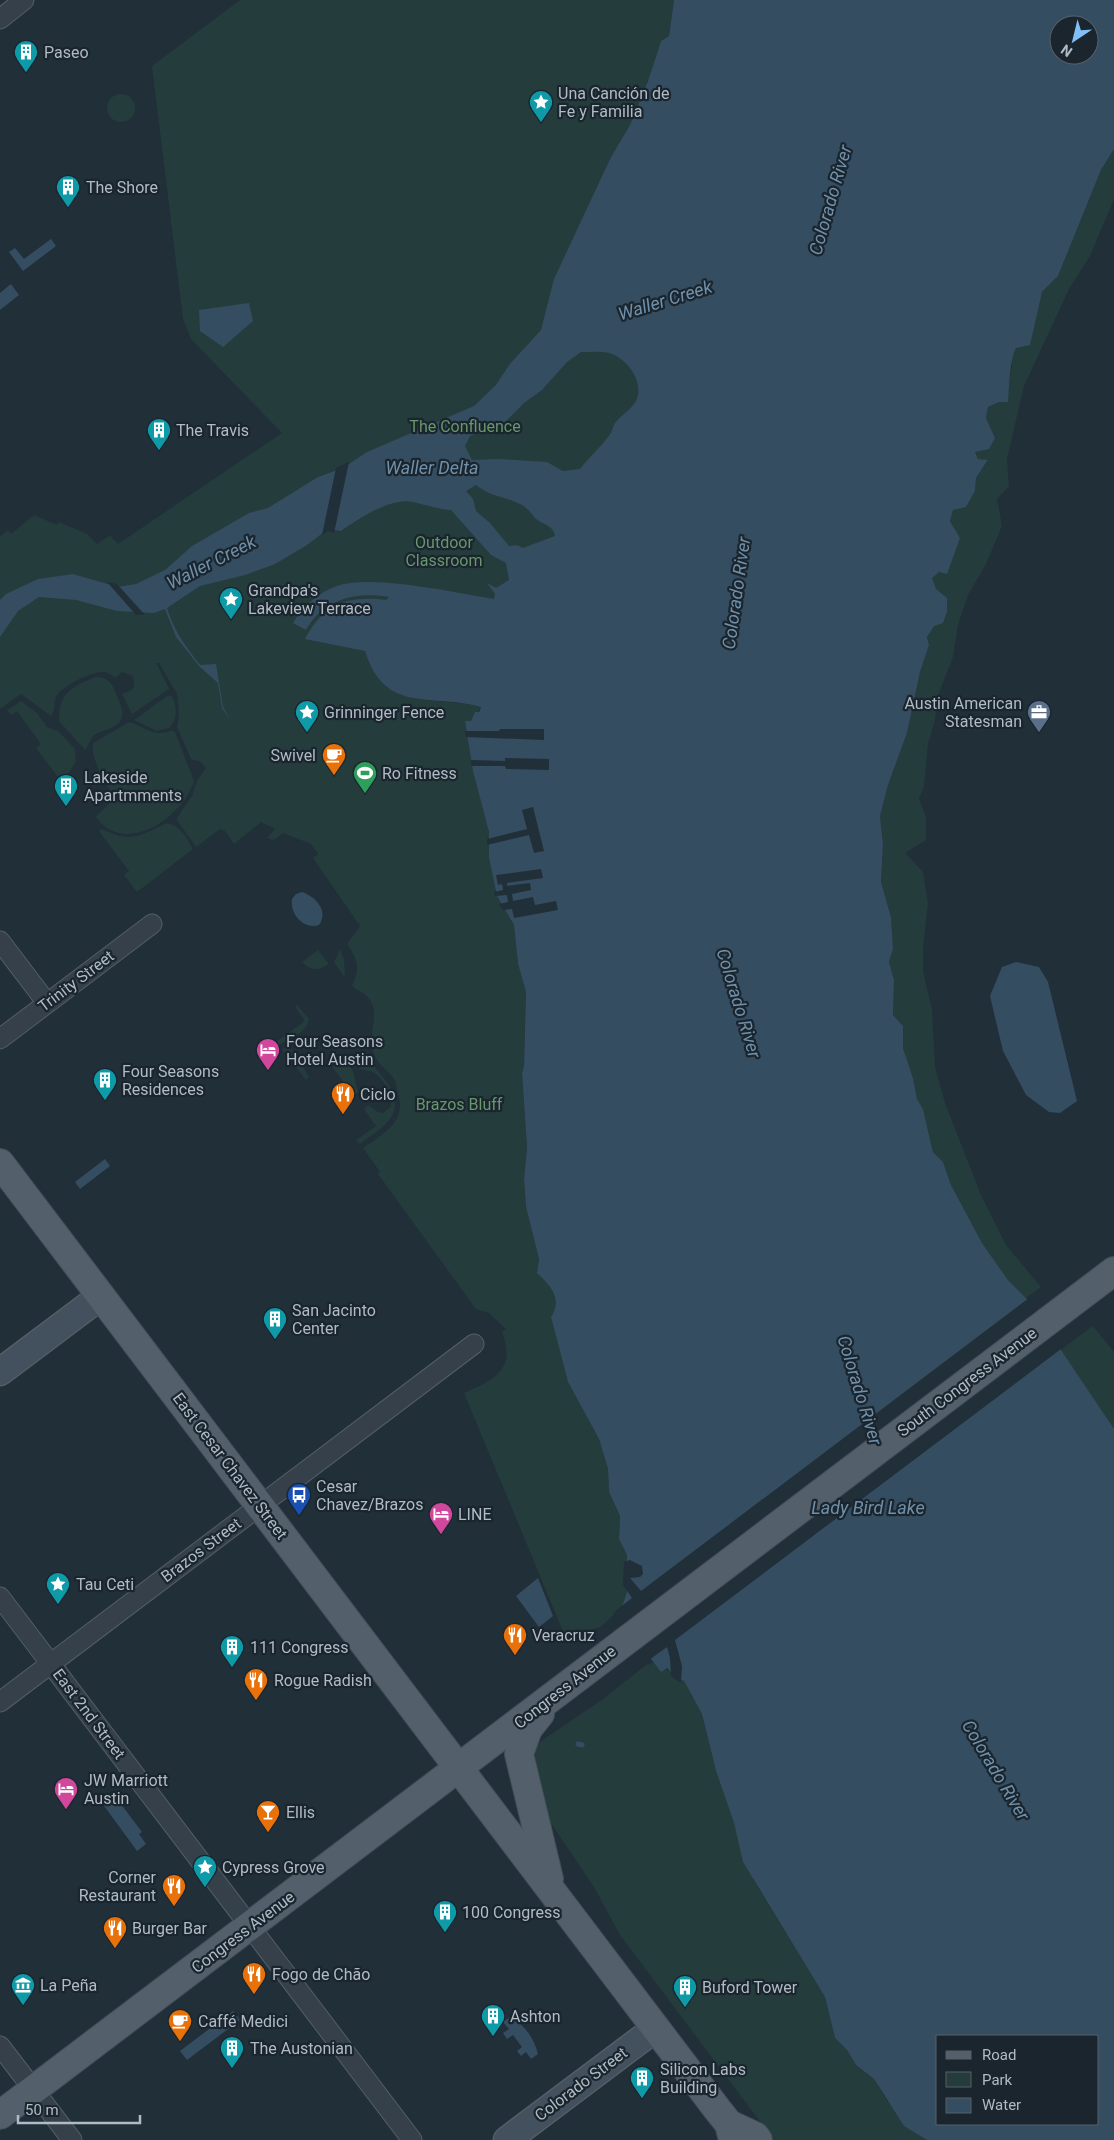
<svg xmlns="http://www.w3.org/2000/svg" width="1114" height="2140" font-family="Roboto,sans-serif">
	<rect width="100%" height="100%" fill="#212f39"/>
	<g fill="#243c3b">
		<path d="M240 0H674L669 36 661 41 648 81 630 125 611 157 567 254 668 323 600 597 502 603 380 596 390 597 364 648C385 714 428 694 481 707L471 721 465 722 489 832V858L497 896 514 925 518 964 526 992 524 1066 522 1073 527 1147 524 1180 526 1207 539 1259 537 1272C550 1285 563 1299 551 1317L568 1382 599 1439 608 1469 609 1492 620 1516 619 1539 627 1555 634 1597 600 1627 569 1638 562 1629 464 1393C493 1380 517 1370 502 1332L506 1329 489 1313 476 1309 378 1174 380 1172 363 1148C384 1133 407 1122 398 1093 396 1086 396 1080 391 1075 384 1067 376 1063 373 1051 368 1033 380 1013 369 999 365 992 356 991 352 985 361 968 357 958 347 944L360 926 313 858 318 854 311 844 283 833 274 840 267 838 275 829 261 822 234 844 225 831 220 829 196 847 176 819 192 796 197 781 206 768 201 762 191 759 177 727 179 715 177 694 159 663H156L169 689 132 714 122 694 132 690 134 686 133 676 122 672 115 678C112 675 109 673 105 672 94 670 60 687 56 697 53 703 56 710 51 716L21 694 0 709V537L8 530 11 534 34 515 57 525 59 522 87 534 97 544 110 535 118 544 282 433 191 339 183 319 152 66Z"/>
		<circle cx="121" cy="108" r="14"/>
		<path d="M1114 149V199L1090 256 1069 289 1024 386 1007 459 1009 486 997 499 1002 526 986 564 968 595 958 625 953 657 937 698 935 720 928 744 924 786 919 799 926 817V840L905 853 923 872 928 903 923 948V971L932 1010 935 1067 945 1103 981 1195 1006 1245 1041 1287 1026 1298 1008 1280 982 1243 951 1185 943 1162 933 1152 923 1109 917 1099 913 1078 903 1048V1026L893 1015 894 980 889 962 893 949 891 917 881 882 883 844 880 816 888 785 907 733 920 672 929 645 927 637 947 598 935 589 932 578 960 538 950 521 953 510 966 506 975 491 976 478 988 461 978 459 975 452 995 438 986 418 988 407 999 402 1009 381 1012 367 1011 355 1035 313 1042 292 1058 276 1101 170Z"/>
		<path d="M95 677C106 677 111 681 115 691 121 706 130 720 111 728 106 730 100 731 96 734 89 738 90 745 85 750L59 721C59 693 70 688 95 677Z"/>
		<path d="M167 696H172C177 706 178 719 169 728L157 731 134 720Z"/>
		<path d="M21 701 37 713 47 727 58 731 75 749 76 761 67 776 61 781 36 748 41 744 17 711 11 715 7 710Z"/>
		<path d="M129 722C145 726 154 739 172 730L175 732 194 781C184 816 125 858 96 817L115 797C107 787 90 759 93 743Z"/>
		<path d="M167 823C181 826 187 838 193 849L137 892 124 875 129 871 99 831 102 829C131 844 141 835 167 823Z"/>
		<path d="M340 949 344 959 345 978 334 962Z"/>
		<path d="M318 950 329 964C319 971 310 971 302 962Z"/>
		<path d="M297 1005 309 1019C306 1035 289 1037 279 1045L276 1042 305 1021 295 1007Z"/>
		<path d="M287 1046 302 1059 304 1069 309 1077 306 1080 282 1049Z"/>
		<path d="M371 1061C376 1070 384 1077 389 1086 407 1117 380 1128 360 1144L356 1140 376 1126 364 1109 368 1105 378 1112 383 1113 391 1106C392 1094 385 1081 375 1073 370 1070 364 1071 359 1068V1063Z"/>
		<path d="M341 1064C359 1066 352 1080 359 1092L354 1095 332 1067Z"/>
		<path d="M1093 1326 1114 1352V1435L1059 1351Z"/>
		<path d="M658 1661 676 1678 684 1681 702 1714 716 1771 754 1881 825 1997 835 2038 847 2050 856 2065 874 2079 887 2101 918 2134 927 2140H774L620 1935 594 1887 542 1810 530 1754 534 1746 603 1699 646 1665Z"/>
	</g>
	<g fill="#354d61" fill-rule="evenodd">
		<path d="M674 0H1114V149L1101 170 1058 276 1042 292 1030 345 1016 348C1010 357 1009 389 1008 402H999L988 407 986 418 995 438 989 449 975 452 978 459 988 460 976 478 975 491 966 507 953 510 950 521 960 538 947 574 939 572 932 578 936 589 947 598V612L943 623 934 626 927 637 929 645 920 672 907 733 888 785 880 816 883 844 881 882 891 917 893 949 889 962 894 980 893 1015 903 1026V1048L913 1078 917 1099 923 1109 933 1152 943 1162 951 1185 982 1243 1008 1280 1026 1298 1114 1429V2140H927L904 2126 874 2079 856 2065 847 2050 835 2038 825 1997 743 1862 734 1823 716 1771 702 1714 684 1681 676 1678 667 1668 661 1672 615 1612 622 1607 627 1592V1555L619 1539 620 1516 609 1492 608 1469 599 1439 568 1382 551 1317C563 1299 550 1285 537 1273L539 1259 526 1207 524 1180 527 1147 522 1073 524 1066 526 992 518 964 514 925 497 896 489 858V832L473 771 465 721H471L475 712H479L481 707C431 693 385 715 365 651L305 639C323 604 348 595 386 600L389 597C356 591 323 599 306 630L293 623C302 607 319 592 337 586 374 574 454 593 494 599L495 594 487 583 496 588 509 580 506 563 491 555 451 510C436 509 427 505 413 502 391 497 358 519 341 531L328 529 307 545 275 564 245 575 200 586 167 608C174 631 186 647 200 665L216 664 223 707 231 721 222 708 218 683 199 666 176 637 165 609 154 613 117 611 76 600 39 597 18 611 0 637V600L6 594 38 579 73 574 118 587 136 584 165 570 192 546 249 513 268 508 318 477 343 468 367 452 474 406 496 385 509 365 541 330 554 279 611 157 630 125 648 81 661 41 669 36ZM1059 25H1089V55H1059ZM581 352C590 352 601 351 609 353 627 358 645 382 636 401 630 411 621 415 615 423 612 428 612 433 608 437 599 449 589 457 580 469L563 471 547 462 499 459 472 460 465 446 470 436 503 424 524 403 542 390 567 362ZM476 485C492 498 505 496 522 505 529 509 531 514 536 519 544 525 553 525 555 536L523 548 517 545 509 546 490 523 476 511 473 499 466 491ZM938 2036H1098V2124H938Z"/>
		<path d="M51 239 56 246 23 271 9 252 15 248 24 259Z"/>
		<path d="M11 284 19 295 0 310V293Z"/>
		<path d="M249 303 253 321 223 347 200 331 199 310Z"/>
		<path d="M302 892C316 897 329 911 319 925 303 930 290 914 292 899L296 894Z"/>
		<path d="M1016 962 1039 967 1048 982 1077 1101 1060 1113 1049 1112 1026 1095 1003 1051 990 996 1002 967Z"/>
		<path d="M105 1159 110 1166 80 1189 75 1182Z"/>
		<path d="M538 1578 553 1616 539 1627 516 1596Z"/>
		<path d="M114 1795 142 1832 139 1834 146 1844 137 1851 102 1803Z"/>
		<path d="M233 2011 240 2020 187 2060 180 2051Z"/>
		<path d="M510 2017C525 2025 534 2038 538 2054L531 2059 526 2052 521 2056 517 2051 522 2047 513 2035 507 2039 503 2033 509 2029 503 2022Z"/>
	</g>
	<g fill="#212f39">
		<path d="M349 462 334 533 328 531 322 535 336 468Z"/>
		<path d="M107 582 117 584 145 615H136Z"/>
		<path d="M500 729H544V740L466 737 465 731H499Z"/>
		<path d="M505 758 549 759V770L506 769 505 766H471V760L505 761Z"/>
		<path d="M533 807 544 851 534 853 529 835 487 845V839L527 829 522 810Z"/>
		<path d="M541 869 543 878 507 883V886L530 883 531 890 512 894 513 901 533 897 535 905 556 901 558 910 514 918 512 909 503 910 499 904 508 902 507 895 495 896 494 892 503 890 502 884 498 885 496 875Z"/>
		<path d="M1029 1298 1061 1349 675 1640 682 1666 681 1683 671 1676 670 1658 667 1647 649 1660 613 1613 632 1598 623 1585 624 1562 630 1560 642 1566 643 1574 640 1577 630 1578 641 1591Z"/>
	</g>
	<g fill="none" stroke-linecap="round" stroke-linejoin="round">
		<path stroke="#354d61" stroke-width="5" d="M578 1744 582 1745"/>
		<g stroke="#535e67" stroke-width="21">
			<g id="street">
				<path d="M0 19 24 0"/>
				<path d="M0 941 47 1003"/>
				<path d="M0 1039 152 924"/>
				<path d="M0 1597 412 2140"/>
				<path d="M0 1702 474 1344"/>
				<path d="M0 2046 72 2140"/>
			</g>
		</g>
		<g stroke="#535e67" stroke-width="29">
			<g id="secondary">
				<path d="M0 1372 101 1296"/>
				<path d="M507 2140 656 2028"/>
			</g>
		</g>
		<g stroke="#414c56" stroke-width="30">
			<g id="primary">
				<path d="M0 1163 717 2109 729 2124 733 2140"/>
				<path d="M540 1714 528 1729 519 1754 549 1879"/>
				<path d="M0 2115 1114 1271"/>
				<path d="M729 2124 755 2136 758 2140"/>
			</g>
		</g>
		<use href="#street" stroke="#35404a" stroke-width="19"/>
		<use href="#secondary" stroke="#43505d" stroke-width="26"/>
		<use href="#primary" stroke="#535f6a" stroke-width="28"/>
	</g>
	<defs>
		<g id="building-pin" transform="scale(1.25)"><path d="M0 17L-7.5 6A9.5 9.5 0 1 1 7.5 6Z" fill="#0f9aa8" stroke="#1a252e"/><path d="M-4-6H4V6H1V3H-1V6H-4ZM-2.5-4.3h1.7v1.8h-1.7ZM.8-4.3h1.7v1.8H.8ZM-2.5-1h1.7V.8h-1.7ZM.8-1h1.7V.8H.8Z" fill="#fff"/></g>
		<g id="sight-pin" transform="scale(1.25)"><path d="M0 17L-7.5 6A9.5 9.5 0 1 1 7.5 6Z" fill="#0f9aa8" stroke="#1a252e"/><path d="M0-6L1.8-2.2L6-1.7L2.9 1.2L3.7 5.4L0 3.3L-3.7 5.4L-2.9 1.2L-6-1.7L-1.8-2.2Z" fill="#fff"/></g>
		<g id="office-pin" transform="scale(1.25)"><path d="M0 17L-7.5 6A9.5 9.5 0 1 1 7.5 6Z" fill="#5c6f8a" stroke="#1a252e"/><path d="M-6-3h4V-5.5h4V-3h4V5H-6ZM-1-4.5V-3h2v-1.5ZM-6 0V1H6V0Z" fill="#fff"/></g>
		<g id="cafe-pin" transform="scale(1.25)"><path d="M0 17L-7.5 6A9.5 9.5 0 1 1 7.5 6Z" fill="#e8710a" stroke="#1a252e"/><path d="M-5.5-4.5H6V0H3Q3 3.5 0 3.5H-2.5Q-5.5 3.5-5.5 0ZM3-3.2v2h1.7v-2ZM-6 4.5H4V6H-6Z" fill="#fff"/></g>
		<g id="stadium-pin" transform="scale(1.25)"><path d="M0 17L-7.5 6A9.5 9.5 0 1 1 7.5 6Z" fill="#2e9e5b" stroke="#1a252e"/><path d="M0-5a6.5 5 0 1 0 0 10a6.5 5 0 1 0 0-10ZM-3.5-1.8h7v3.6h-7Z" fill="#fff"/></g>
		<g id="hotel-pin" transform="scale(1.25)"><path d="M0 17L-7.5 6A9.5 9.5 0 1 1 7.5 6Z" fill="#d1479c" stroke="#1a252e"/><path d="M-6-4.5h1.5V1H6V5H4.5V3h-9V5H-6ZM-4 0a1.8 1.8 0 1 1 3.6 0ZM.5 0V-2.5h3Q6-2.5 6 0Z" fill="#fff"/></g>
		<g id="restaurant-pin" transform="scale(1.25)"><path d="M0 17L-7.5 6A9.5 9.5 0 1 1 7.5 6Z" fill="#e8710a" stroke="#1a252e"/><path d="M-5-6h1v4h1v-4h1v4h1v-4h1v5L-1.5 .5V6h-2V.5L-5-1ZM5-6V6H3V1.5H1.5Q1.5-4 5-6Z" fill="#fff"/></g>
		<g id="bus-pin" transform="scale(1.25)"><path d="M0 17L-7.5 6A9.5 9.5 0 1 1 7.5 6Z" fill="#1a4fb4" stroke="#1a252e"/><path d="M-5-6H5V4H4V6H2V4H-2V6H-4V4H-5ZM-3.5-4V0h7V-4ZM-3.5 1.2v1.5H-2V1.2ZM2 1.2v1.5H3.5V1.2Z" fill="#fff"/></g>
		<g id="bar-pin" transform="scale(1.25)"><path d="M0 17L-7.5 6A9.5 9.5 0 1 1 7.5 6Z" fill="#e8710a" stroke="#1a252e"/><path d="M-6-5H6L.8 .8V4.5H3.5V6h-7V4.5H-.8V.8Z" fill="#fff"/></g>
		<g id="museum-pin" transform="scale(1.25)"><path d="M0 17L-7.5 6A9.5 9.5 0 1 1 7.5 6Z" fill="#0f9aa8" stroke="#1a252e"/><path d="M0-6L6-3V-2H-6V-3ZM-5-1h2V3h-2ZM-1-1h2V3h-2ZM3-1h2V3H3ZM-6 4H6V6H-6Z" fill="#fff"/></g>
	</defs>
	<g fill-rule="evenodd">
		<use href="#building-pin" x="26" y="52"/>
		<use href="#sight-pin" x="541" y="102"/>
		<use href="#building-pin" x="68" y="187"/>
		<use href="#building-pin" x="159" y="430"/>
		<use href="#sight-pin" x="231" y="599"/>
		<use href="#sight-pin" x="307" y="712"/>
		<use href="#office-pin" x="1039" y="712"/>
		<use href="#cafe-pin" x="334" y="755"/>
		<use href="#stadium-pin" x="365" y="773"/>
		<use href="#building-pin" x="66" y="786"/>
		<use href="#hotel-pin" x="268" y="1050"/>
		<use href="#building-pin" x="105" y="1080"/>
		<use href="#restaurant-pin" x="343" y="1094"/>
		<use href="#building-pin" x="275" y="1319"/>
		<use href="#bus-pin" x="299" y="1495"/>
		<use href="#hotel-pin" x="441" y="1514"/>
		<use href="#sight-pin" x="58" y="1584"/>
		<use href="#restaurant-pin" x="515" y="1635"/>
		<use href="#building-pin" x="232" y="1647"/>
		<use href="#restaurant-pin" x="256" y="1680"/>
		<use href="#hotel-pin" x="66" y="1789"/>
		<use href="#bar-pin" x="268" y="1812"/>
		<use href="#sight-pin" x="205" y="1867"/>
		<use href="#restaurant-pin" x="174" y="1886"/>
		<use href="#building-pin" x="445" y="1912"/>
		<use href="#restaurant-pin" x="115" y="1928"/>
		<use href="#restaurant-pin" x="254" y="1974"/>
		<use href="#museum-pin" x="23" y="1985"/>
		<use href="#building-pin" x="685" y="1987"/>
		<use href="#building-pin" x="493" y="2016"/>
		<use href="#cafe-pin" x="180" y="2021"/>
		<use href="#building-pin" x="232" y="2048"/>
		<use href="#building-pin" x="642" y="2078"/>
	</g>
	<g text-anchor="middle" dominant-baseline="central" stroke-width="4.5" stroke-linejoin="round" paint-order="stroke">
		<g font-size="16" fill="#b0bbc6" stroke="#1a252e" text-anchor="start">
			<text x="44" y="52">Paseo</text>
			<text x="558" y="93">Una Canción de<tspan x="558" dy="18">Fe y Familia</tspan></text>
			<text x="86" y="187">The Shore</text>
			<text x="176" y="430">The Travis</text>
			<text x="248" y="590">Grandpa's<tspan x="248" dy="18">Lakeview Terrace</tspan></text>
			<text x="1022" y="703" text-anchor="end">Austin American<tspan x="1022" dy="18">Statesman</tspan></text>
			<text x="324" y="712">Grinninger Fence</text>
			<text x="316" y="755" text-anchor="end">Swivel</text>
			<text x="382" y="773">Ro Fitness</text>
			<text x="84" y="777">Lakeside<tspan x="84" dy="18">Apartmments</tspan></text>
			<text x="286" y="1041">Four Seasons<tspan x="286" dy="18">Hotel Austin</tspan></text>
			<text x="122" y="1071">Four Seasons<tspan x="122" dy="18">Residences</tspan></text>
			<text x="360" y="1094">Ciclo</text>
			<text x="292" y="1310">San Jacinto<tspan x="292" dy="18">Center</tspan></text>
			<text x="316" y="1486">Cesar<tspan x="316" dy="18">Chavez/Brazos</tspan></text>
			<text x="458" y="1514">LINE</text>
			<text x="76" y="1584">Tau Ceti</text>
			<text x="532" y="1635">Veracruz</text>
			<text x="250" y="1647">111 Congress</text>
			<text x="274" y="1680">Rogue Radish</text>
			<text x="84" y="1780">JW Marriott<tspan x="84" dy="18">Austin</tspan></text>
			<text x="286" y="1812">Ellis</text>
			<text x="222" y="1867">Cypress Grove</text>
			<text x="156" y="1877" text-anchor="end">Corner<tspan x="156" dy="18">Restaurant</tspan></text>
			<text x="462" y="1912">100 Congress</text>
			<text x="132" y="1928">Burger Bar</text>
			<text x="272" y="1974">Fogo de Chão</text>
			<text x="40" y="1985">La Peña</text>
			<text x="702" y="1987">Buford Tower</text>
			<text x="510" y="2016">Ashton</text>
			<text x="198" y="2021">Caffé Medici</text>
			<text x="250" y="2048">The Austonian</text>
			<text x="660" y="2069">Silicon Labs<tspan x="660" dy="18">Building</tspan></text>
		</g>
		<g font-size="16" fill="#67976c" stroke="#1a252e">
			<text x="465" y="426">The Confluence</text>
			<text x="444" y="542">Outdoor<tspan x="444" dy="18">Classroom</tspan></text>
			<text x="459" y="1104">Brazos Bluff</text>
		</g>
		<g font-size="16" fill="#b0bbc6" stroke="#1a252e">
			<text transform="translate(76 981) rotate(-37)">Trinity Street</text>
			<text transform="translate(967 1382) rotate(-37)">South Congress Avenue</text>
			<text transform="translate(230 1466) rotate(53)">East Cesar Chavez Street</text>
			<text transform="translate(201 1550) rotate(-37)">Brazos Street</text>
			<text transform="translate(565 1687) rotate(-38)">Congress Avenue</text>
			<text transform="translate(89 1714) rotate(53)">East 2nd Street</text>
			<text transform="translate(243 1932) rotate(-37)">Congress Avenue</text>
			<text transform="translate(581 2084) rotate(-37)">Colorado Street</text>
		</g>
		<g font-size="18" font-style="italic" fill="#7090aa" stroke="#1a252e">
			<text transform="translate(830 200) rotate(-74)">Colorado River</text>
			<text transform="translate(665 300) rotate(-17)">Waller Creek</text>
			<text x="432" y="467">Waller Delta</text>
			<text transform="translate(211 562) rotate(-27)">Waller Creek</text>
			<text transform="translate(736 593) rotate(-82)">Colorado River</text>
			<text transform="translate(739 1003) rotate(73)">Colorado River</text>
			<text transform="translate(860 1390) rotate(73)">Colorado River</text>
			<text x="868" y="1507">Lady Bird Lake</text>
			<text transform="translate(996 1770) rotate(59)">Colorado River</text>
		</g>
	</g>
	<rect x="936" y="2035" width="162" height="90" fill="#1a252e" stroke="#56616b"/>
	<rect x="946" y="2051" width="25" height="8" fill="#535f6a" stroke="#56616b"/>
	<text x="982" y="2060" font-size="15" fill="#b0bbc6">Road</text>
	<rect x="946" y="2072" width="25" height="15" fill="#243c3b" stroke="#56616b"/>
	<text x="982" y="2085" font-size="15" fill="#b0bbc6">Park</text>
	<rect x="946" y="2098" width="25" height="15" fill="#354d61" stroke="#56616b"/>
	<text x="982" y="2110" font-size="15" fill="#b0bbc6">Water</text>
	<g transform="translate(1074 40) rotate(215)"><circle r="24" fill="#1a252e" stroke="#56616b"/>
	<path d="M0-4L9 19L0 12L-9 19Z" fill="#83bff7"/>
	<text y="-8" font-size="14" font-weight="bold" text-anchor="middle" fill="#b0bbc6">N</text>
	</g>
	<path d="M18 2115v8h122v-8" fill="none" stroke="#b0bbc6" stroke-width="2.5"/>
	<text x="25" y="2115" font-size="15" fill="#b0bbc6" stroke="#1a252e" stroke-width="4" paint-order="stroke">50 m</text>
</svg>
